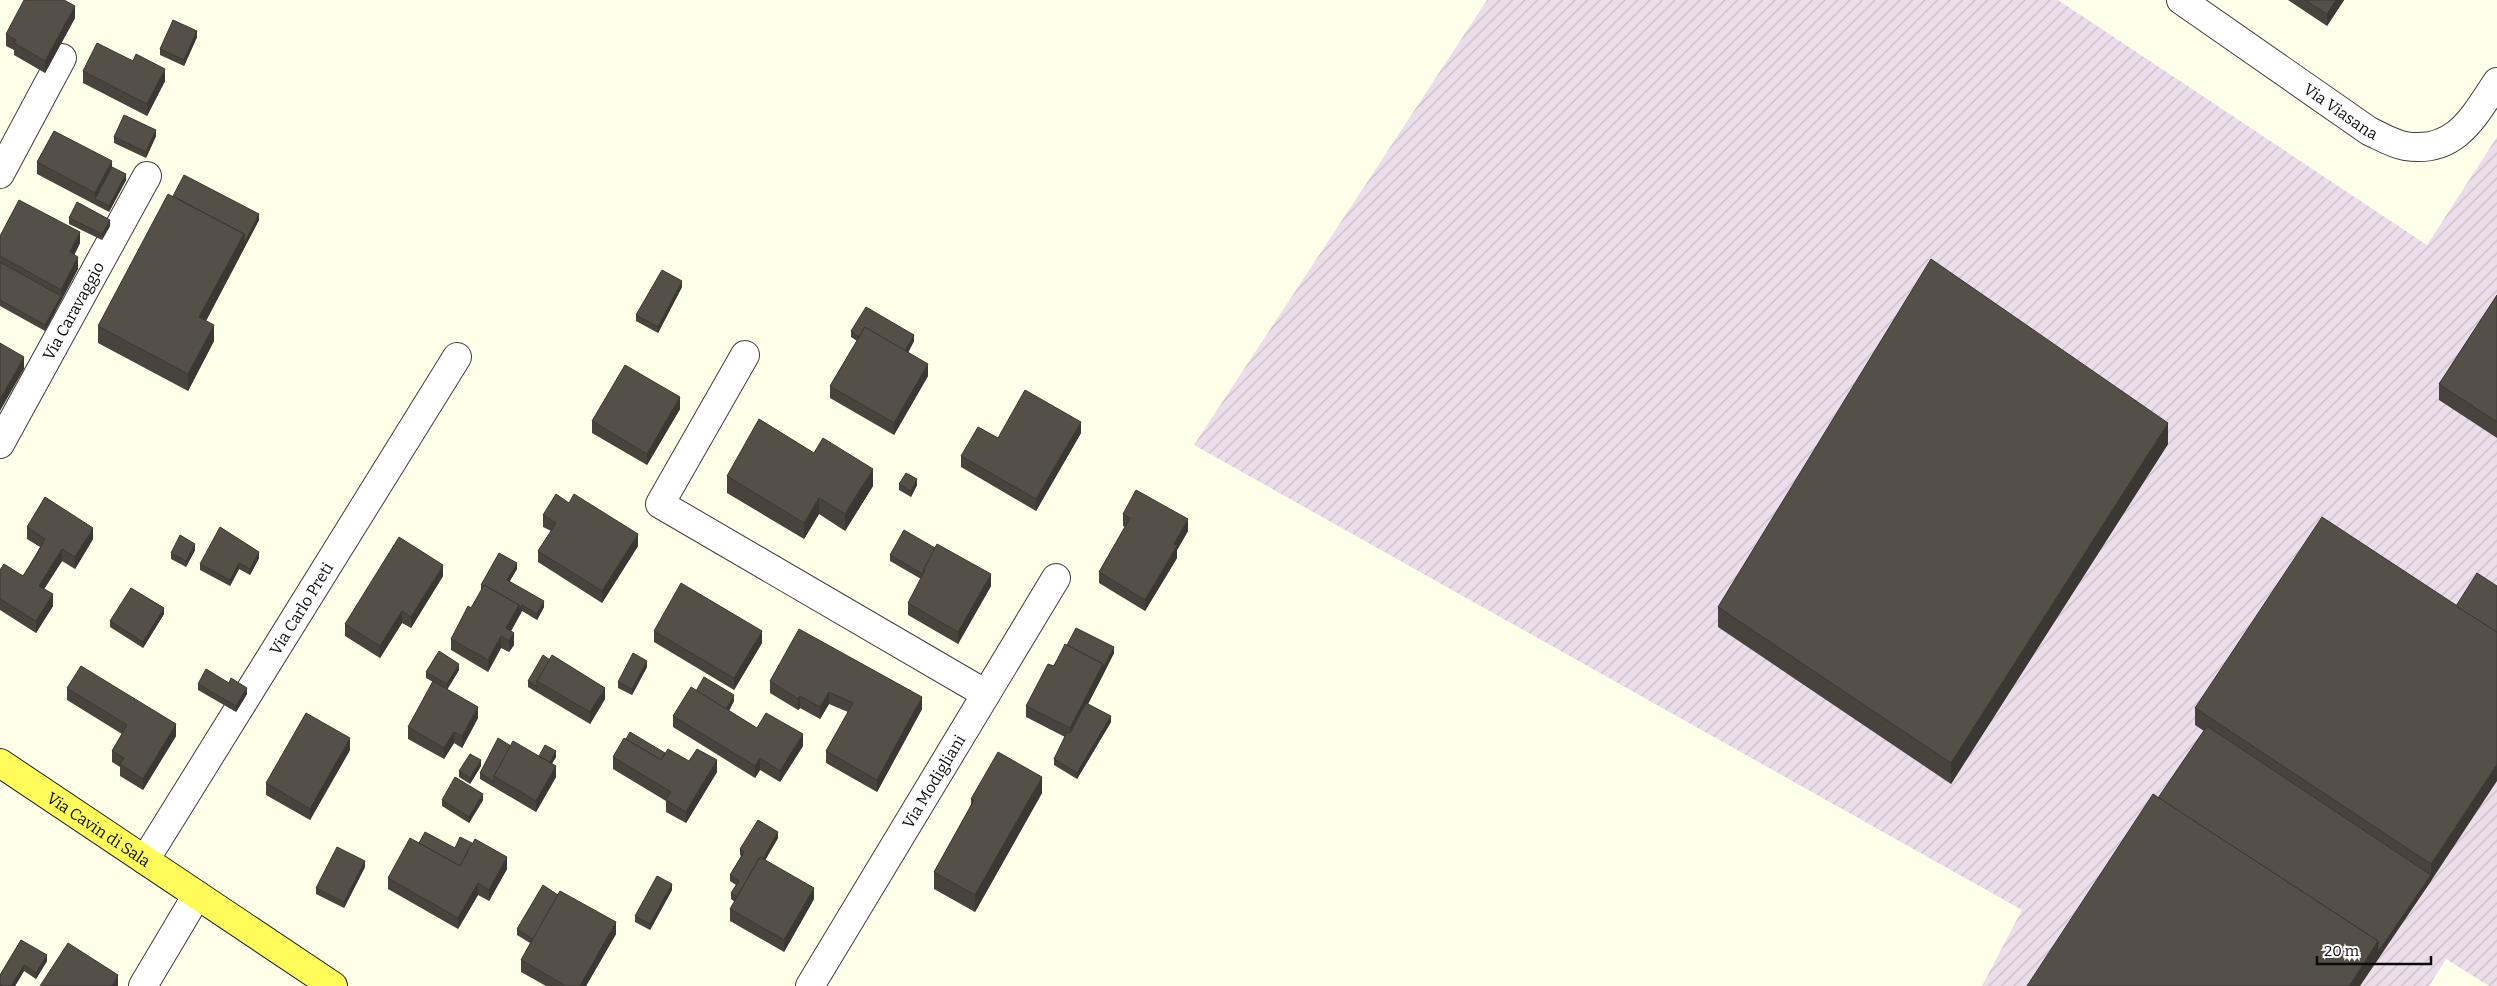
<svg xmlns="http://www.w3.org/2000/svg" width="2497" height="986" font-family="Bitter,serif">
	<defs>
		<pattern id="industrial-furrows" width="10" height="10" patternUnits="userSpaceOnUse" patternTransform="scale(1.25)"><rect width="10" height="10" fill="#ebdeea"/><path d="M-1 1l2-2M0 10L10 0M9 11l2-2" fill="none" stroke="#c8bdc7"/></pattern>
	</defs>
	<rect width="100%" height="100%" fill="#feffe9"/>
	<path fill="url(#industrial-furrows)" d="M1487 0H2058L2427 245 2497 137V986H2489L2446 959 2429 986H1982L2022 910 1194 445Z"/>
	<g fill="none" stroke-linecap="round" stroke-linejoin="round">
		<g stroke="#3e3e3e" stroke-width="30">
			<g id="minor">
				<path id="s1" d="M2181 0 2369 131C2380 136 2393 144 2405 146 2455 154 2473 118 2497 82"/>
				<path d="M0 174 62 58"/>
				<path d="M745 355 660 504 986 694"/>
				<path id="s2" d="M0 444 147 176"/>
				<path id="s3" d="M145 860 457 357"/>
				<path d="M143 986 197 895"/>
				<path id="s4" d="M810 986 1056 578"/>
			</g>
		</g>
		<g stroke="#1c1c1c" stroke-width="30">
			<g id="major">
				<path id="s5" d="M0 763 333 986"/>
			</g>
		</g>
		<use href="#minor" stroke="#fff" stroke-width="28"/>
		<use href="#major" stroke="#fffb59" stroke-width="28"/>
	</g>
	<g fill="#48443d">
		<path d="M2288 0H2344L2327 26Z"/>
		<path d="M75 18 45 73 14 55V50L6 46V34Z"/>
		<path d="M197 37 184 66 160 55V49Z"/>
		<path d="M83 71 165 81 147 116 83 83Z"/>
		<path d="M156 136 146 158 114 143V137Z"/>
		<path d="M37 162 112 167 126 180 109 212 37 174Z"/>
		<path d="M173 196 259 220 206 321 214 341 188 391 98 343V326Z"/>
		<path d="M69 218 110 226 102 240 69 224Z"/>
		<path d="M0 236 80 243 74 255 78 269 45 331 0 306Z"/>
		<path d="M682 287 658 333 636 321V315Z"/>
		<path d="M2497 295V438L2439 400V384Z"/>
		<path d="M851 331 914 341 908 353 928 376 894 435 830 398V386L857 341 851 337Z"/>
		<path d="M680 409 647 465 592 433V421Z"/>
		<path d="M1081 433 1036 511 961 467V456Z"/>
		<path d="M2168 444 1951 784 1718 627V607Z"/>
		<path d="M814 453 873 486 845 531 819 514 804 539 727 493V476Z"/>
		<path d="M899 484 917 485 911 497 899 490Z"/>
		<path d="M569 503 638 546 602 603 538 562V551L551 531 543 527V515Z"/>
		<path d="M1123 514 1188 531 1177 550V558L1145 611 1099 583V572L1125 527 1123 526Z"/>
		<path d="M27 527 93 539 75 569 62 561 44 589 53 606 36 633 0 610V570L23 576 40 547 27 539Z"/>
		<path d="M195 550 186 567 171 559V553Z"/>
		<path d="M890 555 991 586 958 644 908 615V603L921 579 890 561Z"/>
		<path d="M259 558 250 575 239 569 230 586 200 570V564Z"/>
		<path d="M517 569 509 582 544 607 537 620 522 611 511 631 514 645 509 652 501 648 488 672 451 650V639L471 608 481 591V585Z"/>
		<path d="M443 576 411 628 402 623 380 658 345 636V624Z"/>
		<path d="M2456 606 2431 881 2378 958 2158 798 2204 731 2195 725V708Z"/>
		<path d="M164 614 143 648 110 627V621Z"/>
		<path d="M654 631 762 643 734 690 654 642Z"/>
		<path d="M1067 645 1114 653 1088 704 1111 722 1077 779 1054 765V759L1065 737 1026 717V706Z"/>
		<path d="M550 660 605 699 590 724 528 687V681Z"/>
		<path d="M647 667 632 695 618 688V682Z"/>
		<path d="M459 670 447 689 478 718 462 748 454 743 444 759 408 739V727L433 682 426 678V672Z"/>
		<path d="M770 681 922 709 877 792 826 763V751L848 712 829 704 820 719 800 708 798 710 770 693Z"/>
		<path d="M198 684 247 694 236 712 198 690Z"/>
		<path d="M67 688 176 736 143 790 120 776V767L112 762V751L122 734 67 700Z"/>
		<path d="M696 691 734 701 729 711 757 728 803 746 780 782 760 770 755 778 673 727V716Z"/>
		<path d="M626 739 717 772 686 823 666 812V801L613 769V757Z"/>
		<path d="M511 746 539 756 556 757 552 763 556 777 536 812 480 779V773Z"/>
		<path d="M350 750 310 820 266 795V783Z"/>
		<path d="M481 766 470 784 459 777V771Z"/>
		<path d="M1042 793 975 912 934 889V872L971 806V799Z"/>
		<path d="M442 800H483L469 823 442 806Z"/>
		<path d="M778 838 765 860 814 899 784 952 730 921V909L735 902 731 899V893L736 885 730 881V875L741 856 740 855V849Z"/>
		<path d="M419 843 455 848 507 869 489 901 478 895 458 929 388 889V878Z"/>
		<path d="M365 867 344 908 316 894V888Z"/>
		<path d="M672 890 650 930 635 922V916Z"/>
		<path d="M517 929 616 934 586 986H546L521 972V960L530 943 517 935Z"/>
		<path d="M21 940 47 961 36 979 24 971 15 986H0V975Z"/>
	</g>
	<g fill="#3b3732">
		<path d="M2336 0H2344L2327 26V14Z"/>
		<path d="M75 6V18L45 73V61Z"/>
		<path d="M197 31V37L184 66V60Z"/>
		<path d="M165 69V81L147 116V104Z"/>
		<path d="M156 130V136L146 158V152Z"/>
		<path d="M112 161V173L95 199V193Z"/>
		<path d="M126 174V180L109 212V206Z"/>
		<path d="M259 214V220L199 334V317L244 234Z"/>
		<path d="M110 220V226L102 240V234Z"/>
		<path d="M80 232V243L70 264V252Z"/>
		<path d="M78 257V269L45 331V325L61 296V290Z"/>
		<path d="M682 281V287L658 333V327Z"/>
		<path d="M214 325V341L188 391V374Z"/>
		<path d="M914 335V341L903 361V355Z"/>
		<path d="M24 357V369L0 411V399Z"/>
		<path d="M928 364V376L894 435V423Z"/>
		<path d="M680 397V409L647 465V454Z"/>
		<path d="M1081 422V433L1036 511V499Z"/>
		<path d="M2168 423V444L1951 784V763Z"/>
		<path d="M873 469V486L845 531V514Z"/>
		<path d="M917 479V485L911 497V491Z"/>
		<path d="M819 498V514L804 539V523Z"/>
		<path d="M1188 519V531L1177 550V558L1145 611V600L1174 544Z"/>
		<path d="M93 528V539L75 569V557Z"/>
		<path d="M638 534V546L602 603V591Z"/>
		<path d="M195 544V550L186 567V561Z"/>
		<path d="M62 549V561L39 597V586Z"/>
		<path d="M259 552V558L250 575V569Z"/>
		<path d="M239 563V569L230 586V580Z"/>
		<path d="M517 563V569L507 586V580Z"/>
		<path d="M443 565V576L411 628V617Z"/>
		<path d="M991 574V586L958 644V632Z"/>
		<path d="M53 594V606L36 633V621Z"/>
		<path d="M544 601V607L537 620V614Z"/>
		<path d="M519 605H522V611L506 640V628Z"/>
		<path d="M164 608V614L143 648V642Z"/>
		<path d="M402 611V623L380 658V646Z"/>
		<path d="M762 631V643L734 690V678Z"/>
		<path d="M514 633V645L509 652V641Z"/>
		<path d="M501 636V648L488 672V660Z"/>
		<path d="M1114 647V653L1103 675V669Z"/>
		<path d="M647 661V667L632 695V689Z"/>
		<path d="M459 664V670L447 690V684Z"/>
		<path d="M1103 664V675L1070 739V728Z"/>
		<path d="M247 688V694L236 712V706Z"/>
		<path d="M605 688V699L590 724V712Z"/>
		<path d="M829 692V704L820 719V707Z"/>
		<path d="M734 695V701L724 719V713Z"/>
		<path d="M800 696V708L798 710V699Z"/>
		<path d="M922 697V709L877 792V780Z"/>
		<path d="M478 707V718L462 748V736Z"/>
		<path d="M1111 716V722L1077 779V773Z"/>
		<path d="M176 724V736L143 790V779Z"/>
		<path d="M454 732V743L444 759V748Z"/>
		<path d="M803 734V746L780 782V771Z"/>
		<path d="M350 738V750L310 820V809Z"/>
		<path d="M556 751V757L547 772V766Z"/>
		<path d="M760 758V770L755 778V766Z"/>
		<path d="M481 760V766L470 784V778Z"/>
		<path d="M717 760V772L686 823V812Z"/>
		<path d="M2497 764V781L2431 881V864Z"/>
		<path d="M556 766V777L536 812V801Z"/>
		<path d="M1042 777V793L975 912V895Z"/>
		<path d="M483 794V800L469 823V817Z"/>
		<path d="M778 832V838L740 904V898Z"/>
		<path d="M507 857V869L489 901V890Z"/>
		<path d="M365 861V867L344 908V902Z"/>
		<path d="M2431 875V881L2360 986H2349L2378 941Z"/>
		<path d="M478 883V895L458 929V918Z"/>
		<path d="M672 884V890L650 930V924Z"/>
		<path d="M814 888V899L784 952V940Z"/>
		<path d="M616 922V934L586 986H580Z"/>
		<path d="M47 955V961L36 979V973Z"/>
		<path d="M24 965V971L15 986H11Z"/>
		<path d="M118 975V986H112Z"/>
	</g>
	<g fill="#544f47" stroke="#3b3732">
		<path d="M24 0H64L75 6 45 61 14 43 16 40 6 34Z"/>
		<path d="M2305 0H2336L2327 14Z"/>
		<path d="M173 20 197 31 184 60 160 49Z"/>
		<path d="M97 43 133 61 136 54 165 69 147 104 83 71Z"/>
		<path d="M124 115 156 130 146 152 114 137Z"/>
		<path d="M54 131 112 161 95 193 37 162Z"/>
		<path d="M112 167 126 174 109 206 95 199Z"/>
		<path d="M184 175 259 214 244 244V234L173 196Z"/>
		<path d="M168 194 244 234 199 317 214 325 188 374 98 326Z"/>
		<path d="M19 200 80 232 70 252 78 257 61 290 0 256V236Z"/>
		<path d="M77 202 110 220 102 234 69 218Z"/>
		<path d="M1931 259 2168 423 1951 763 1718 607Z"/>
		<path d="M0 262 61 296 45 325 0 300Z"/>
		<path d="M662 270 682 281 658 327 636 315Z"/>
		<path d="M2497 295V422L2439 384Z"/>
		<path d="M866 307 914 335 905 351 865 327 859 337 851 331Z"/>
		<path d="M865 327 928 364 894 423 830 386Z"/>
		<path d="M0 343 24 357 0 399Z"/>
		<path d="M625 365 680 397 647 454 592 421Z"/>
		<path d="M1025 390 1081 422 1036 499 961 456 978 427 998 438Z"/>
		<path d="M759 419 814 453 823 438 873 469 845 514 819 498 804 523 727 476Z"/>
		<path d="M906 473 917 479 911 491 899 484Z"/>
		<path d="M1136 490 1188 519 1174 544 1177 546 1145 600 1099 572 1130 518 1123 514Z"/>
		<path d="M556 494 569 503 574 494 638 534 602 591 538 551 556 523 543 515Z"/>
		<path d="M45 497 93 528 75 557 62 549 39 586 53 594 36 621 0 599V570L4 564 23 576 36 556 45 539 27 527Z"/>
		<path d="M2322 517 2497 632V764L2431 864 2195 708Z"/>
		<path d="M220 527 259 552 250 569 239 563 230 580 200 564Z"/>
		<path d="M904 530 935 548 924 569 923 574 890 555Z"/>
		<path d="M180 535 195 544 186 561 171 553Z"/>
		<path d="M399 537 443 565 411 617 402 611 380 646 345 624Z"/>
		<path d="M937 544 991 574 958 632 908 603 925 570 924 569Z"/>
		<path d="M499 553 517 563 507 580 544 601 537 614 522 605 519 610V605L484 585 483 587 481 585Z"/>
		<path d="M2477 573 2497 586V632L2456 606Z"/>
		<path d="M681 583 762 631 734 678 654 631Z"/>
		<path d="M484 585 519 605 506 628 514 633 509 641 501 636 488 660 451 639 468 606 471 608Z"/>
		<path d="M131 588 164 608 143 642 110 621Z"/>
		<path d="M1076 628 1114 647 1103 669V664L1067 645Z"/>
		<path d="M799 629 922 697 877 780 826 751 853 703 829 692 820 707 800 696 798 699 770 681Z"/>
		<path d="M1065 644 1103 664 1070 728 1026 706 1048 664 1054 666Z"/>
		<path d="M439 651 459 664 447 684 426 672Z"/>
		<path d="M633 653 647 661 632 689 618 682Z"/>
		<path d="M543 655 550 660 537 681V687L528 681Z"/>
		<path d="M552 655 605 688 590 712 537 681Z"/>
		<path d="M81 666 176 724 143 779 120 764 124 758 112 751 127 725 67 688Z"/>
		<path d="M206 669 229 683 231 678 247 688 236 706 198 684Z"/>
		<path d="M704 677 734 695 726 709 696 691Z"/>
		<path d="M433 681 478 707 462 736 454 732 444 748 408 727Z"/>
		<path d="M691 687 757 728 766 713 803 734 780 771 760 758 755 766 673 716Z"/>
		<path d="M1086 703 1111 716 1077 773 1054 759 1067 732 1070 733Z"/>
		<path d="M306 713 350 738 310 809 266 783Z"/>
		<path d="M2207 726 2431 875 2378 952V941L2158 798Z"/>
		<path d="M630 732 665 753 661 760 626 739Z"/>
		<path d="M498 738 511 746 494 776V782L480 773Z"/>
		<path d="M624 738 661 760 668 749 689 761 697 749 717 760 686 812 666 800 671 792 613 757Z"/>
		<path d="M513 741 556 766 536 801 494 776Z"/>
		<path d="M545 745 556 751 550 762 539 756Z"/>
		<path d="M998 752 1042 777 975 895 934 872 974 800 971 799Z"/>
		<path d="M470 754 481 760 470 778 459 771Z"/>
		<path d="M455 777 483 794 469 817 442 800Z"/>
		<path d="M2153 794 2378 941 2349 986H2027Z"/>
		<path d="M758 820 778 832 763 859 760 857 737 897 731 893 739 881 730 875 744 852 740 849Z"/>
		<path d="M425 832 455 848 460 837 472 843 460 866 419 843Z"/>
		<path d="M410 838 460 866 475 839 507 857 489 890 478 883 458 918 388 878Z"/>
		<path d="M337 847 365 861 344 902 316 888Z"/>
		<path d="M760 857 814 888 784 940 730 909Z"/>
		<path d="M657 876 672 884 650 924 635 916Z"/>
		<path d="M543 885 558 895 533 939 517 929Z"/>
		<path d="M560 891 616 922 580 986H566L521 960Z"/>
		<path d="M21 940 47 955 36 973 24 965 11 986H3L0 984V975Z"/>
		<path d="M68 943 118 975 112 986H40Z"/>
	</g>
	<g text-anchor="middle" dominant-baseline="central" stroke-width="5" stroke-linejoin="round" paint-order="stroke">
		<g font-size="16" fill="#0b0b0b" stroke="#fff">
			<text stroke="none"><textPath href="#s1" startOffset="195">Via Viasana</textPath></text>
			<text stroke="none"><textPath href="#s2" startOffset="152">Via Caravaggio</textPath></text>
			<text stroke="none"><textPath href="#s3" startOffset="296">Via Carlo Preti</textPath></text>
			<text stroke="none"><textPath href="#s4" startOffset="239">Via Modigliani</textPath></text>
			<text stroke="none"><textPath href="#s5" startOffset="119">Via Cavin di Sala</textPath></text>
		</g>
	</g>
	<path d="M2317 956v8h114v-8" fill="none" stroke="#0b0b0b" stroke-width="2.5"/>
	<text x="2324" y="956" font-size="15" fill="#0b0b0b" stroke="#ffffff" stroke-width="4" paint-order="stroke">20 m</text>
</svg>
